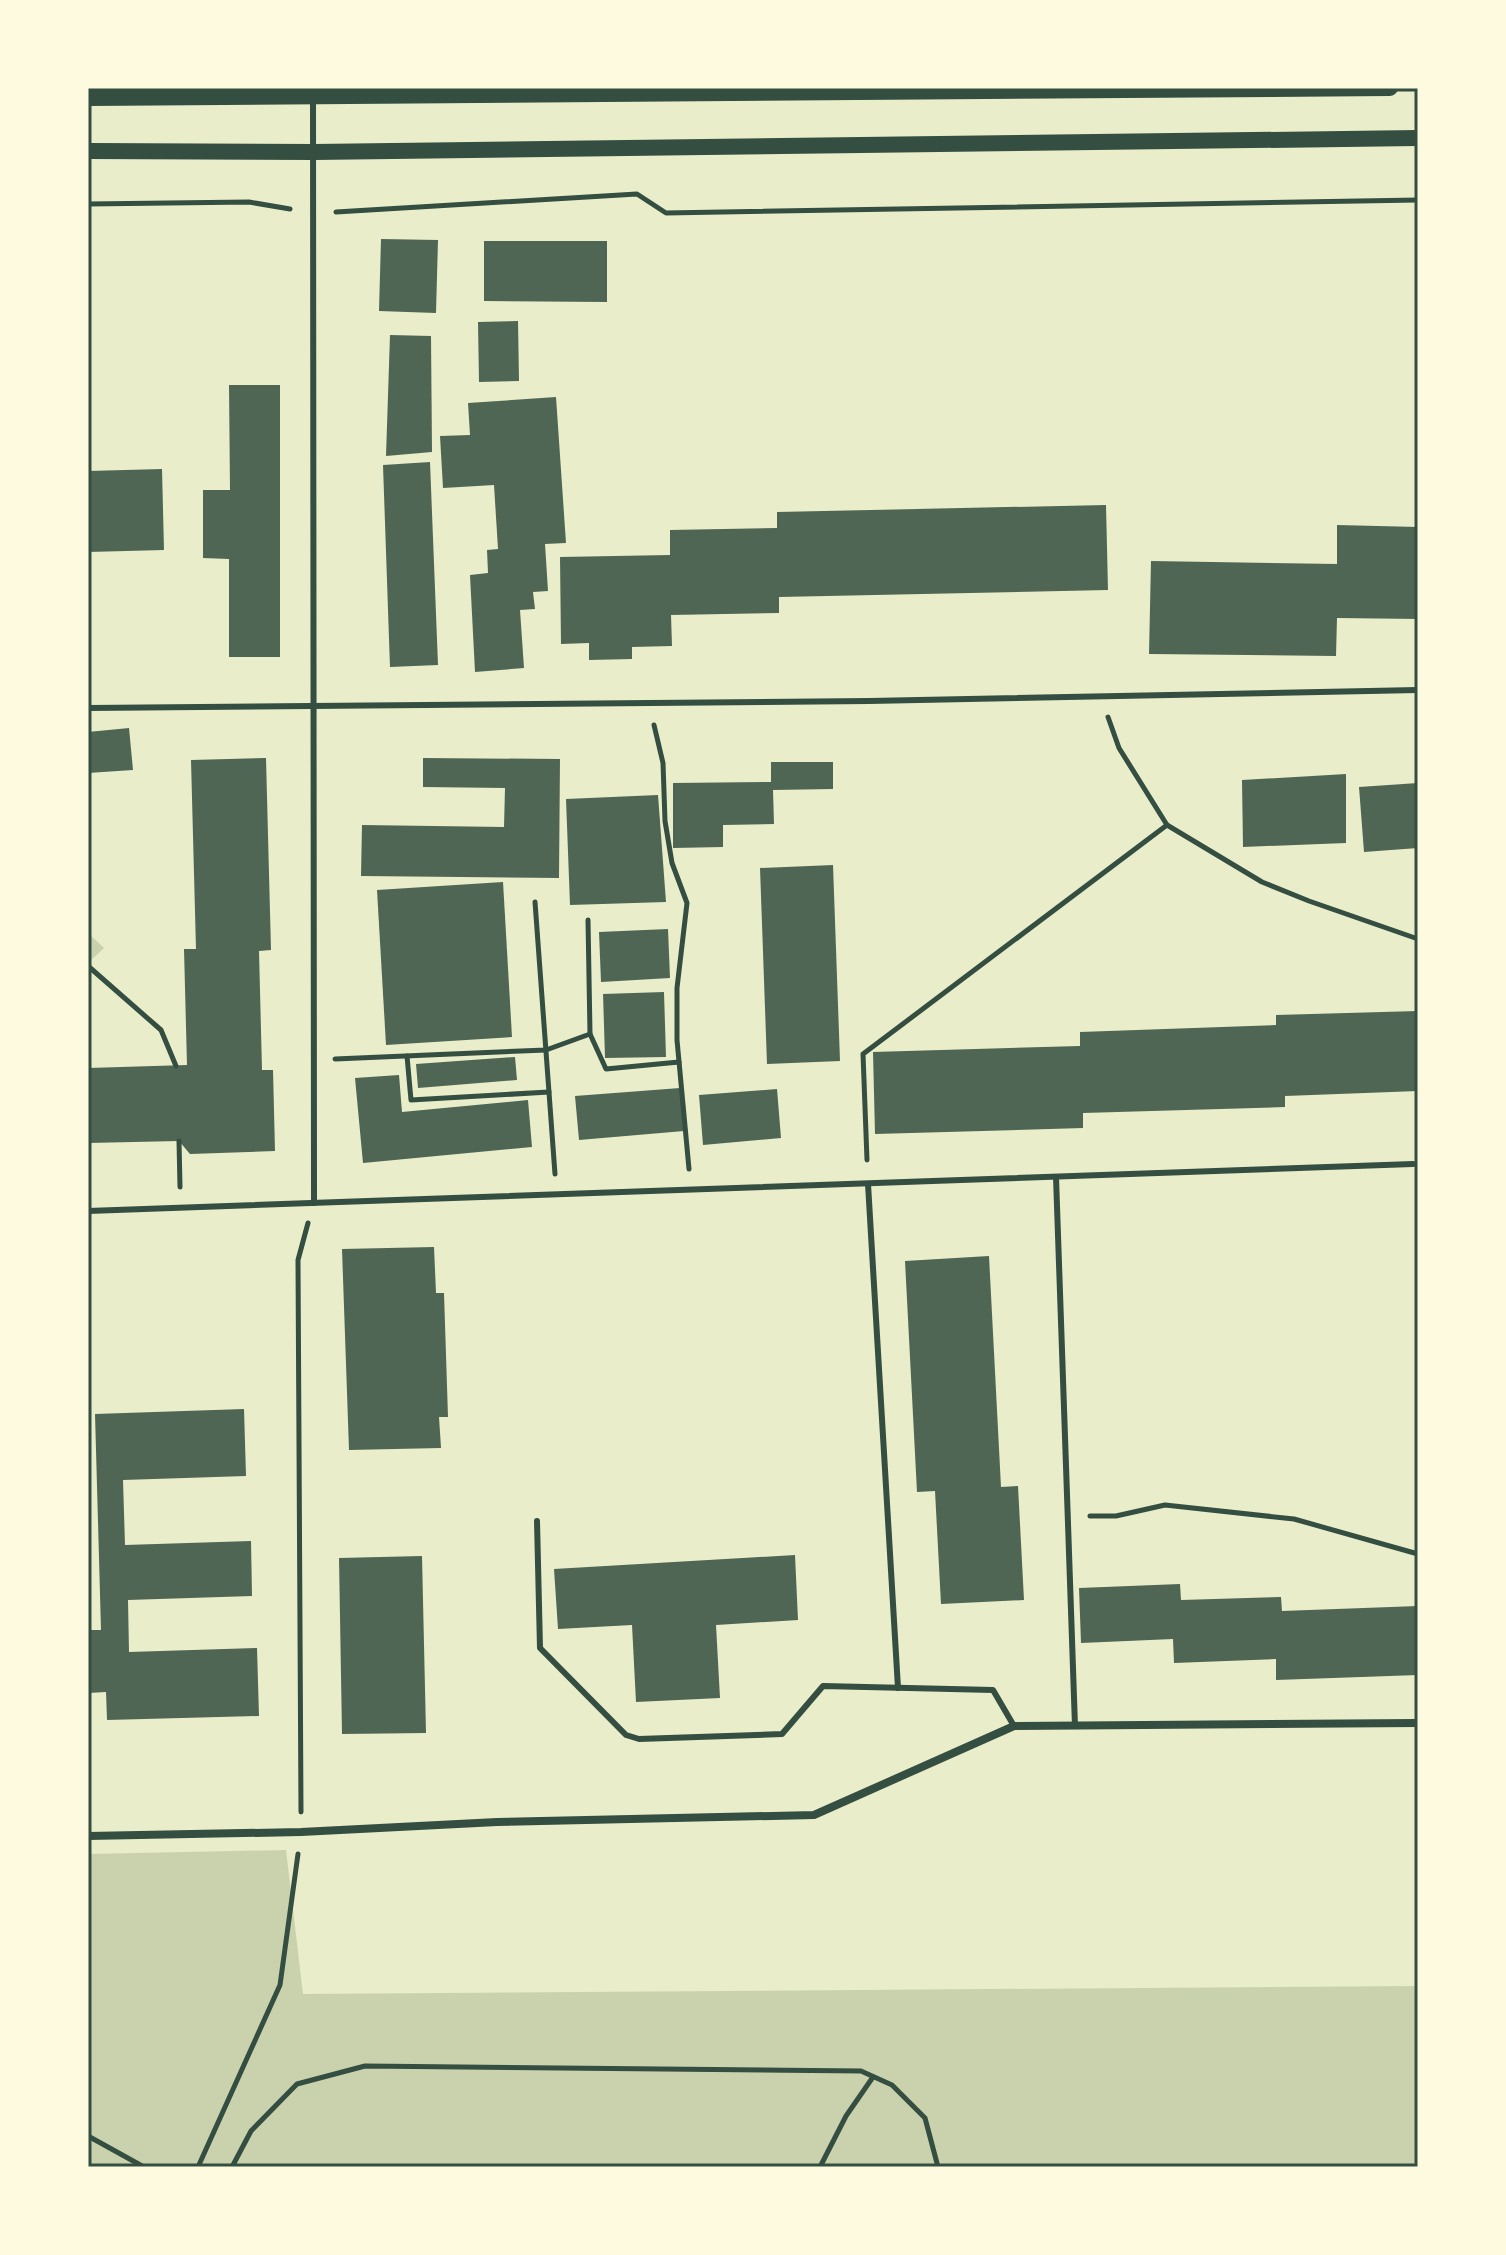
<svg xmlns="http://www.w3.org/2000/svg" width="1506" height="2255" font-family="'Fira Sans',sans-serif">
	<rect width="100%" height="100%" fill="#e9edc9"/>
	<g fill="#cad2ad">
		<path d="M88 933 104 948 88 963Z"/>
		<path d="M286 1850 303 1994 1418 1986V2167H88V1854Z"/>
	</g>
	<g fill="#4f6655">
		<path d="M381 239 438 240 436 313 379 311Z"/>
		<path d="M484 241H607V302L484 301Z"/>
		<path d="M518 321 519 381 479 382 478 322Z"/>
		<path d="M390 335 431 336 432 452 386 456Z"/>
		<path d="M229 385H280V657H229V559L203 558V490H230Z"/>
		<path d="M556 397 566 543 545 544 548 591 533 592 535 609 520 610 524 668 475 672 470 575 488 573 487 550 498 549 494 485 443 488 440 436 470 435 468 403Z"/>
		<path d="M430 462 438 665 390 667 383 465Z"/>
		<path d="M162 469 164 550 88 552V471Z"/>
		<path d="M1106 505 1108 590 779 597V613L671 615 672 646 632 647V659L589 660V643L561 644 560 557 670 555V530L777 528V512Z"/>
		<path d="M1337 525 1418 527V619L1337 618 1336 656 1149 654 1151 561 1337 564Z"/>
		<path d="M129 728 133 770 88 773V732Z"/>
		<path d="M266 758 271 950 259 951 262 1070H273L275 1151 190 1154 179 1141 88 1143V1068L187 1065 184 949H196L191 760Z"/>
		<path d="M423 758 560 759 559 878 361 876 362 825 504 827 505 788 423 787Z"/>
		<path d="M771 762H833V789L773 790 774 824 723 825V847L673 848V783L771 782Z"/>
		<path d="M1346 774V843L1243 847 1242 780Z"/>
		<path d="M1418 783V848L1364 852 1359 787Z"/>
		<path d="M658 795 666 902 570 905 566 799Z"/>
		<path d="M833 865 840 1061 767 1064 760 868Z"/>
		<path d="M503 882 512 1037 386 1045 377 890Z"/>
		<path d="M668 929 670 978 601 982 599 932Z"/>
		<path d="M664 992 666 1057 605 1058 603 994Z"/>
		<path d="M1418 1011V1091L1285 1096V1107L1083 1113V1128L875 1134 873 1052 1080 1046V1032L1276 1025V1015Z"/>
		<path d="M515 1057 517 1080 418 1088 416 1064Z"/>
		<path d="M399 1075 402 1112 528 1100 532 1147 363 1163 355 1078Z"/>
		<path d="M680 1088 684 1131 579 1140 575 1096Z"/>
		<path d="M777 1089 781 1138 703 1145 699 1095Z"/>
		<path d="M434 1247 436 1293H444L448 1417H439L441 1448 349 1450 342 1249Z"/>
		<path d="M989 1256 1001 1487 1018 1486 1024 1600 941 1604 935 1491 917 1492 905 1261Z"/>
		<path d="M244 1409 246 1476 123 1480 125 1545 251 1541 252 1596 128 1600 129 1652 257 1648 259 1716 107 1720 106 1692 88 1693V1630H101L95 1414Z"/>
		<path d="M795 1555 798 1620 716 1625 720 1698 636 1702 632 1625 558 1629 554 1569Z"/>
		<path d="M422 1556 426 1733 342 1734 339 1558Z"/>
		<path d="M1180 1584 1181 1600 1281 1597 1282 1611 1418 1606V1675L1276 1680V1659L1174 1663 1173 1639 1081 1643 1079 1588Z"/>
	</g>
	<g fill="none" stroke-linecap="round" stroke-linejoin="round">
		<g stroke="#344e41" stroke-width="5">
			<path d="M88 204 249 202 290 209"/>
			<path d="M336 212 637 194 666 213 1418 200"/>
			<path d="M1108 717 1119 748 1167 825 1262 882 1309 901 1418 939"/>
			<path d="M654 725 663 763 665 821 672 863 687 903 677 988V1040L689 1169"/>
			<path d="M535 902 555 1174"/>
			<path d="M88 966 161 1030 176 1066"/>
			<path d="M590 1034 606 1069 679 1062"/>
			<path d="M407 1056 411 1100 549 1092"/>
			<path d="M335 1059 546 1050 590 1034 588 920"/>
			<path d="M179 1141 180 1187"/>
			<path d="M867 1160 863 1054 1167 825"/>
			<path d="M1090 1516H1116L1165 1505 1294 1519 1418 1554"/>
			<path d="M301 1812 298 1260 308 1223"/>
			<path d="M88 2136 144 2167"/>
			<path d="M198 2167 280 1985 298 1854"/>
			<path d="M232 2167 251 2131 297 2084 365 2066 861 2071 892 2085 925 2118 938 2167"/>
			<path d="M820 2167 846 2116 873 2077"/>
		</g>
		<g stroke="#344e41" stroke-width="6">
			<path d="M313 96 314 1203"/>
			<path d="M88 708 869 701 1418 690"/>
			<path d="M1056 1177 1075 1726"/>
			<path d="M868 1184 898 1688"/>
			<path d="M88 1211 1413 1164"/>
			<path d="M537 1521 540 1648 626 1735 639 1739 782 1734 823 1686 993 1690 1014 1726"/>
		</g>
		<path stroke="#344e41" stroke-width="8" d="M88 1836 301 1832 497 1822 814 1815 1014 1726 1418 1723"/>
		<g stroke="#344e41" stroke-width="16">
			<path d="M88 98 1390 88"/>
			<path d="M88 151 314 152 1418 138"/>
		</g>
	</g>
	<rect width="1506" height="2255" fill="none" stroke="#fefae0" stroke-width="180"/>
	<rect x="90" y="90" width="1326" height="2075" fill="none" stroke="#344e41" stroke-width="3"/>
</svg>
